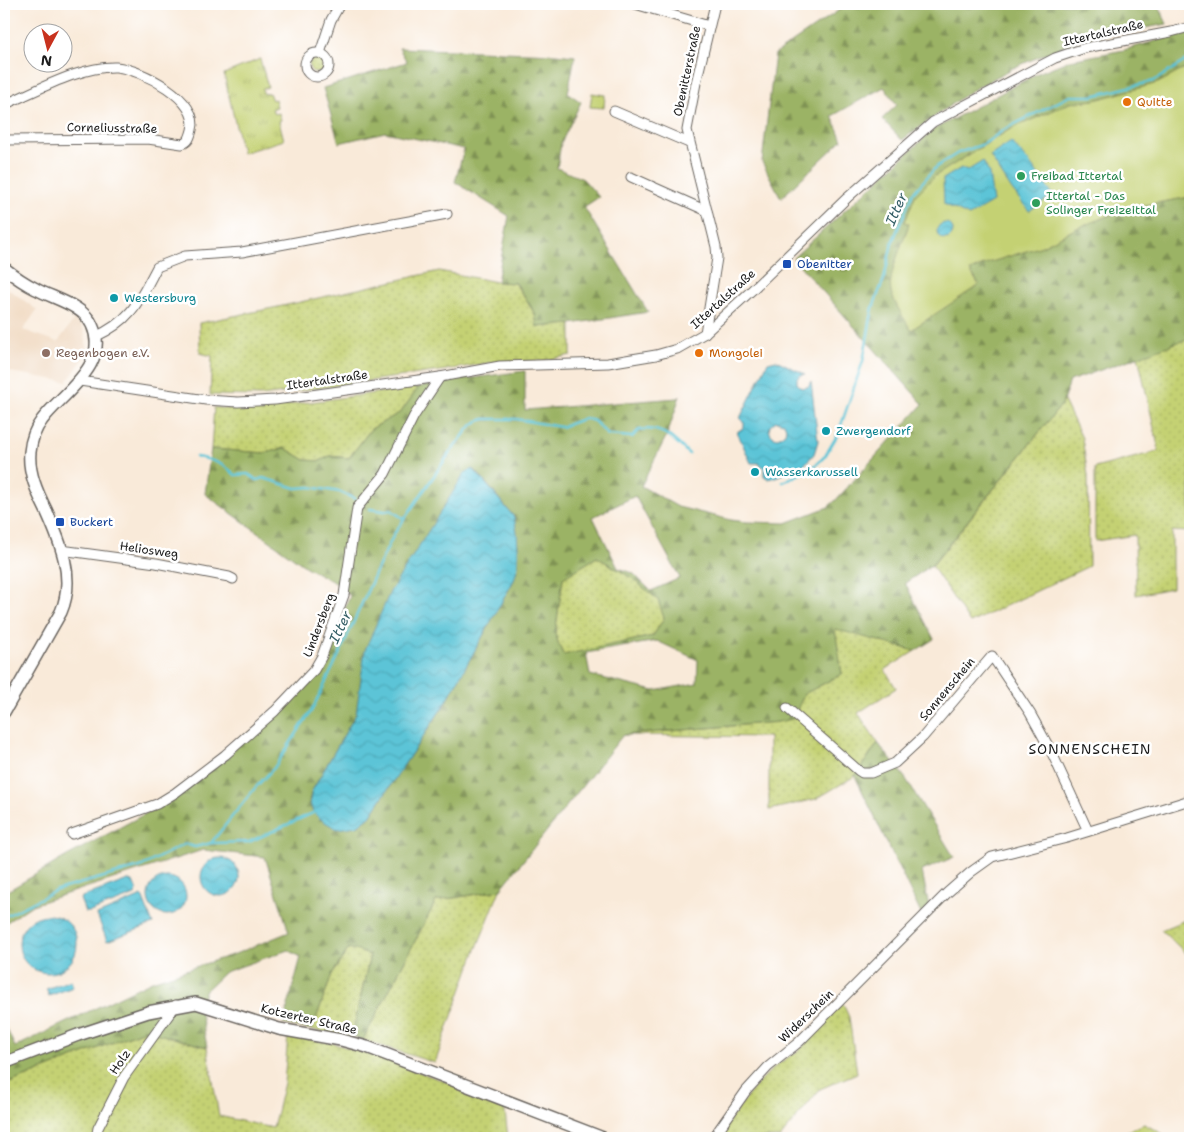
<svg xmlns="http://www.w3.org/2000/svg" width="1194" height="1142" font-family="'Shantell Sans',sans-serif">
	<defs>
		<pattern id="grass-dots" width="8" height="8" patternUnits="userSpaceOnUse" patternTransform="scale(1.25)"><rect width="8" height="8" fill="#c4d173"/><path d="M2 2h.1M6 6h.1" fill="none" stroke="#a8b363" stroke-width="1.8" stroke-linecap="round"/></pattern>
		<pattern id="forest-firs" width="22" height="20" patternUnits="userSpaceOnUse" patternTransform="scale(1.25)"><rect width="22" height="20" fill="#9bb365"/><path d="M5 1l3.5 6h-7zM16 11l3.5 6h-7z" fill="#7e9152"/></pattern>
		<pattern id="park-tufts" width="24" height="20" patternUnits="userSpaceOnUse" patternTransform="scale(1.25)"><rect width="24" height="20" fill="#c4d173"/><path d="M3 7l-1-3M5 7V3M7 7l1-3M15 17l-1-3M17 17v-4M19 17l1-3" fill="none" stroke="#a8b363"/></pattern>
		<pattern id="water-waves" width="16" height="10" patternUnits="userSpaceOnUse" patternTransform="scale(1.25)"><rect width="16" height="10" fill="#5bc4d7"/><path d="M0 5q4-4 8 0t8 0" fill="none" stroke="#4fa8b8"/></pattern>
	</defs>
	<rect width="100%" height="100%" fill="#fff"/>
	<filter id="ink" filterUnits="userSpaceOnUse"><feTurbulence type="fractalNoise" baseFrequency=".02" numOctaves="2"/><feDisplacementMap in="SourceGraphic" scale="10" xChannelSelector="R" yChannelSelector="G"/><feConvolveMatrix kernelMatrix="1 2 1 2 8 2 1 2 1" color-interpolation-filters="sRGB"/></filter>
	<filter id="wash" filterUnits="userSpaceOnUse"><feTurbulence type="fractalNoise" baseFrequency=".0096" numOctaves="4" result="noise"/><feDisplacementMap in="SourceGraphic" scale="20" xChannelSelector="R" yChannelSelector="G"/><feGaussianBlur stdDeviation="1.12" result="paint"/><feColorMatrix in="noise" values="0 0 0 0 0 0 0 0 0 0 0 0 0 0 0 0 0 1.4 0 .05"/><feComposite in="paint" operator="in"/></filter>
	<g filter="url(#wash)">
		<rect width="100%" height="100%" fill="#f9ead9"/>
		<path fill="#efd6bb" d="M4 286 37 310 23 330 58 342 75 318 84 330 87 348 84 358 67 382 11 372 4 368Z"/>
		<g fill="url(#grass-dots)" stroke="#707648">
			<circle cx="317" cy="65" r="8"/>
			<path d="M439 271 497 282 515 283 535 314 538 327 571 324V355L542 361H500L440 371 262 396 210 395 212 356 200 353 199 323 278 307Z"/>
			<path d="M1186 338H1190V532L1172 531V588L1136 595 1135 535 1095 541V468L1159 451 1138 356Z"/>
			<path d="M419 387 401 412 371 429 349 458 330 456 320 461 305 460 285 448 266 453 211 449 214 407 226 409 266 408Z"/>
			<path d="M1063 399 1082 438 1088 476 1089 566 970 623 932 566 1062 404Z"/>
			<path d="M597 557 632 578 658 600 665 618 653 636 563 656 555 634 563 577Z"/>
			<path d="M834 628 915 651 885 670 896 688 858 713 878 743 855 776 816 799 769 810V737L623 735 778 722 804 694 842 674Z"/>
			<path d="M500 890 472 960 435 1063 363 1040 436 901Z"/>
			<path d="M1190 918V957L1161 930Z"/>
			<path d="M349 948 370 955 352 1036 312 1030 332 974Z"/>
			<path d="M843 1004 849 1017 857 1073 820 1089 780 1138H718C736 1112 752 1086 777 1065 788 1056 805 1050 809 1037Z"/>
			<path d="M144 1030 207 1047 219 1116 273 1128 284 1083 288 1036 332 1043 378 1057 504 1103 508 1138H4V1085Z"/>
			<path d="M1144 1124 1165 1135 1166 1138H1111Z"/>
		</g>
		<g fill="url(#forest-firs)" stroke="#5c6840" fill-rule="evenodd">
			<path d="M848 4H1158L1167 24 1078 40 1013 68 969 92 902 140 882 119 897 105 884 87 832 116 842 140 781 198 762 162 775 54Z"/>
			<path d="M1190 31V66L1158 83 1095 100 1070 103 1009 130 935 176 915 196 905 222 909 224 895 264 911 330 979 284 970 271 988 263 1042 246 1077 228 1128 208 1190 197V338L1070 381 1062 404 932 565 905 583 934 639 915 651 835 629 842 674 804 694 793 719 778 722 623 735 500 890 436 901 363 1040 352 1036 370 955 349 948 332 974 312 1030 283 1024 301 957 288 950 225 972 205 991 200 1009 207 1047 144 1030 4 1085V1023L15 1047 152 981 235 954 289 932 265 857 203 850 32 905 4 924V893L67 856 165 803 261 727 299 695 318 671 336 632 350 596 341 586 306 567 205 494 211 449 266 453 285 448 305 460 320 461 330 456 349 458 371 429 401 412 419 387 442 382 525 371V410L678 398 680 396 667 435 641 486 678 507 731 520 747 522 786 523 828 507 835 501 923 404 793 258 933 130 1038 73 1070 60 1124 50ZM472 469 477 472 514 517V580L446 702 370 816 357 826 309 801 312 791 356 714ZM635 496 680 578 651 591 633 573 618 568 593 517ZM597 557 632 578 658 600 664 618 653 636 563 655 555 634 563 578ZM657 641 698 660 697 683 654 691 590 675 586 653Z"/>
			<path d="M399 48 555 54 575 56 568 93 581 102 561 143 557 168 583 179 599 197 584 207 648 312 571 324 537 327 535 314 516 283 497 282 509 216 455 182 464 149 385 132 339 143 323 88 407 62Z"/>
			<path d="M878 743 906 779 954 857 922 871 929 907 921 914 855 776Z"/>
		</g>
		<g fill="url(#park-tufts)" stroke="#707648">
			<path d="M260 59 268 87 262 89 264 94 269 93 272 100 275 99 277 107 272 109 274 114 279 113 281 120 279 121 284 140 242 153 224 74Z"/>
			<path d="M592 93 605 95 604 108 590 107Z"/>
		</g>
		<path fill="#c4d173" stroke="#707648" d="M1190 66V197L1128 208 1077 228 1042 246 988 263 970 271 979 285 911 330C904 318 895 305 891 292 887 277 904 240 909 224L905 222 915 196 935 176 1009 130 1070 103 1095 100 1158 83Z"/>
		<g fill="url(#water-waves)" stroke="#3c707a" fill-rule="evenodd">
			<path d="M1011 142 1029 162 1053 195 1029 211 1012 190 990 156Z"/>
			<path d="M983 161 989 173 993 202 969 216 944 204 943 179 961 168 967 171Z"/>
			<circle cx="945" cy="231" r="8"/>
			<path d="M776 360 805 374 801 375 797 378V383L801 388 808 387 811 381 818 441 814 454 805 464 790 472 769 479 764 476V468L759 463H751L737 432 744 427V422L740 418 768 362ZM776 421 784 423 786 428 785 433 778 438C772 437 768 433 770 426Z"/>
			<path d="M472 469 476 472 514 517 517 532 518 547V566L514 580 446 702 370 816 357 826 337 829C320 819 305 813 312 791L356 714 365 650 390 592 465 473Z"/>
			<circle cx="220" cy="877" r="19"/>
			<circle cx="167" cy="896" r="19"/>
			<path d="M128 880 133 881 137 891 135 895 90 912H85L80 899 82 897Z"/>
			<path d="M142 896 153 924 107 941 97 915Z"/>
			<circle cx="48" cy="944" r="29"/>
			<path d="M71 980 73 987 49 996 46 989Z"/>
		</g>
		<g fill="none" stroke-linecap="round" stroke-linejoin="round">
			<g stroke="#5bc4d7" stroke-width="2.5">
				<path d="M196 457C211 459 225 464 235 475L248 474 257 480 263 478 296 488 310 487 340 492 355 499"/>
				<path d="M783 482 812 468 819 462 825 456 838 434 863 361 873 307 884 279 892 243 913 193 936 167 958 153 984 144 1005 129 1070 96H1092L1154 81 1190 58"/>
				<path d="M370 509 384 511 391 510 404 519"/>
				<path d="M211 843 249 842 315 812"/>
				<path d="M4 917 57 890 140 867 185 844 195 847 211 843 255 788 274 768 312 710 339 655 374 576 394 534 449 454 469 428 478 421 485 419H516L561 427 585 418 594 421 608 435 632 437 639 430C663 426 673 439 689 454"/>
			</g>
		</g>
	</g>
	<g filter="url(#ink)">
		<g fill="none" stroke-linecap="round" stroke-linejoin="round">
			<g stroke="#69645e" stroke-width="11">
				<g id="minor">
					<path d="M635 4 709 26"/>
					<path d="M320 53 331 20 340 4"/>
					<circle cx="317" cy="65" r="12"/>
					<path d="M4 107 8 103C40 89 81 66 116 67 141 69 201 100 192 130 190 137 189 142 182 144L148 139 4 140"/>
					<path d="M614 111 689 143"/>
					<path d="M631 177 707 211"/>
					<path d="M705 333 717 258 716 247 687 130 696 83 715 4"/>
					<path d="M95 337C132 320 139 301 157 267L185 256 242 252 447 214"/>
					<path d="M80 381 206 400 238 402 275 400 440 377 500 366 608 363 656 355 677 349 705 333 751 291 847 198 933 122 1055 58 1085 48 1171 32 1190 27"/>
					<path d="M61 550 156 563 229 577 233 579"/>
					<path d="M787 708 859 771 862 773H871L895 763 923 737 992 656 1030 713 1051 751 1088 831"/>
					<path d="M72 834 157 804 175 793 225 755 275 711 314 670 322 656 344 595 357 508 385 474 414 416 440 377"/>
					<path d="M96 1138 98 1128 124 1077 176 1005"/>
					<path d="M713 1138 746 1091 768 1067 799 1042 947 893 971 872 992 857 1067 838 1190 800"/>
				</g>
			</g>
			<g stroke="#69645e" stroke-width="14">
				<g id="tertiary">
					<path d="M4 268C14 276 24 283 36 289 54 299 83 305 92 325 111 365 62 393 42 420 35 429 31 441 30 452 28 472 37 492 46 510 60 541 76 578 61 612L4 712"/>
					<path d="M4 1063 78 1035 148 1012 196 1003 279 1029 341 1040 367 1047 603 1138"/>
				</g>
			</g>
			<use href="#minor" stroke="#fff" stroke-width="9"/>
			<use href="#tertiary" stroke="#fff" stroke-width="11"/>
		</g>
	</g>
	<g fill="#e8710a" stroke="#fff" stroke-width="2">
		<circle cx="1127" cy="102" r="5"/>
		<circle cx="699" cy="353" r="5"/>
	</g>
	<g fill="#2e9e5b" stroke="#fff" stroke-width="2">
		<circle cx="1021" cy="176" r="5"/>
		<circle cx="1036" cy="203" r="5"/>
	</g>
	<g fill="#1a4fb4" stroke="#fff" stroke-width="2">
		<rect x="782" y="259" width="10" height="10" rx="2.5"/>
		<rect x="55" y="517" width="10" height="10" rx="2.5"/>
	</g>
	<g fill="#0f9aa8" stroke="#fff" stroke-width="2">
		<circle cx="114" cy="298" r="5"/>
		<circle cx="826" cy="431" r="5"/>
		<circle cx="755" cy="472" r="5"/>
	</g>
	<circle fill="#8d6e63" stroke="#fff" stroke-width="2" cx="46" cy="353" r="5"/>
	<g text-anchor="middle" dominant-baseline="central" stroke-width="5" stroke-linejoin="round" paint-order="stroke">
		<g font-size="12" fill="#1c1c1c" stroke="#fff">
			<text transform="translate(1103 33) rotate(-13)">Ittertalstraße</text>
			<text transform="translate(687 71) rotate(-78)">Obenitterstraße</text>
			<text transform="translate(112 128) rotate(1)">Corneliusstraße</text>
			<text transform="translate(723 299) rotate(-42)">Ittertalstraße</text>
			<text transform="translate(327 380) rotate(-8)">Ittertalstraße</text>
			<text transform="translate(149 550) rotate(8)">Heliosweg</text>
			<text transform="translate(319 625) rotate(-69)">Lindersberg</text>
			<text transform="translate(947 689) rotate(-50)">Sonnenschein</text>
			<text transform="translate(806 1016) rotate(-44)">Widerschein</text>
			<text transform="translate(309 1019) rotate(13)">Kotzerter Straße</text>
			<text transform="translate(120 1062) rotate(-56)">Holz</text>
		</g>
		<g font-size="12" fill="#c56008" stroke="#fff" text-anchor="start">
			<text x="1137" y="102">Quitte</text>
			<text x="709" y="353">Mongolei</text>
		</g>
		<g font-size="12" fill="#27864d" stroke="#fff" text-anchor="start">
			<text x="1031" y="176">Freibad Ittertal</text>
			<text x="1046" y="196">Ittertal - Das<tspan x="1046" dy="14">Solinger Freizeittal</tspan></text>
		</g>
		<g font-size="12" fill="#164399" stroke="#fff" text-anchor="start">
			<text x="797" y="264">Obenitter</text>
			<text x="70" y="522">Buckert</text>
		</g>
		<g font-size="12" fill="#0d838f" stroke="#fff" text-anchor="start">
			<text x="124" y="298">Westersburg</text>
			<text x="836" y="431">Zwergendorf</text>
			<text x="765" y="472">Wasserkarussell</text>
		</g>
		<g font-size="12" fill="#785e54" stroke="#fff" text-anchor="start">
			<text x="56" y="353">Regenbogen e.V.</text>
		</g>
		<g font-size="14" font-style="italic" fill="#355f67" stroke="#fff">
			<text transform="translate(896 209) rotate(-66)">Itter</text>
			<text transform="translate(340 627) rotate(-65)">Itter</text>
		</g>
		<g font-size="14" letter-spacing="1" fill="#1c1c1c" stroke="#fff">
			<text x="1090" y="749">SONNENSCHEIN</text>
		</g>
	</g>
	<rect width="1194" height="1142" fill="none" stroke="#fff" stroke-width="20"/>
	<g transform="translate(48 48) rotate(187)"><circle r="24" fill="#ffffff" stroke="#a4a4a4"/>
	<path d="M0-4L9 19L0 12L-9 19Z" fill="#c8321e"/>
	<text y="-8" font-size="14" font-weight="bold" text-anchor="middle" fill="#1c1c1c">N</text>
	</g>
</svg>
